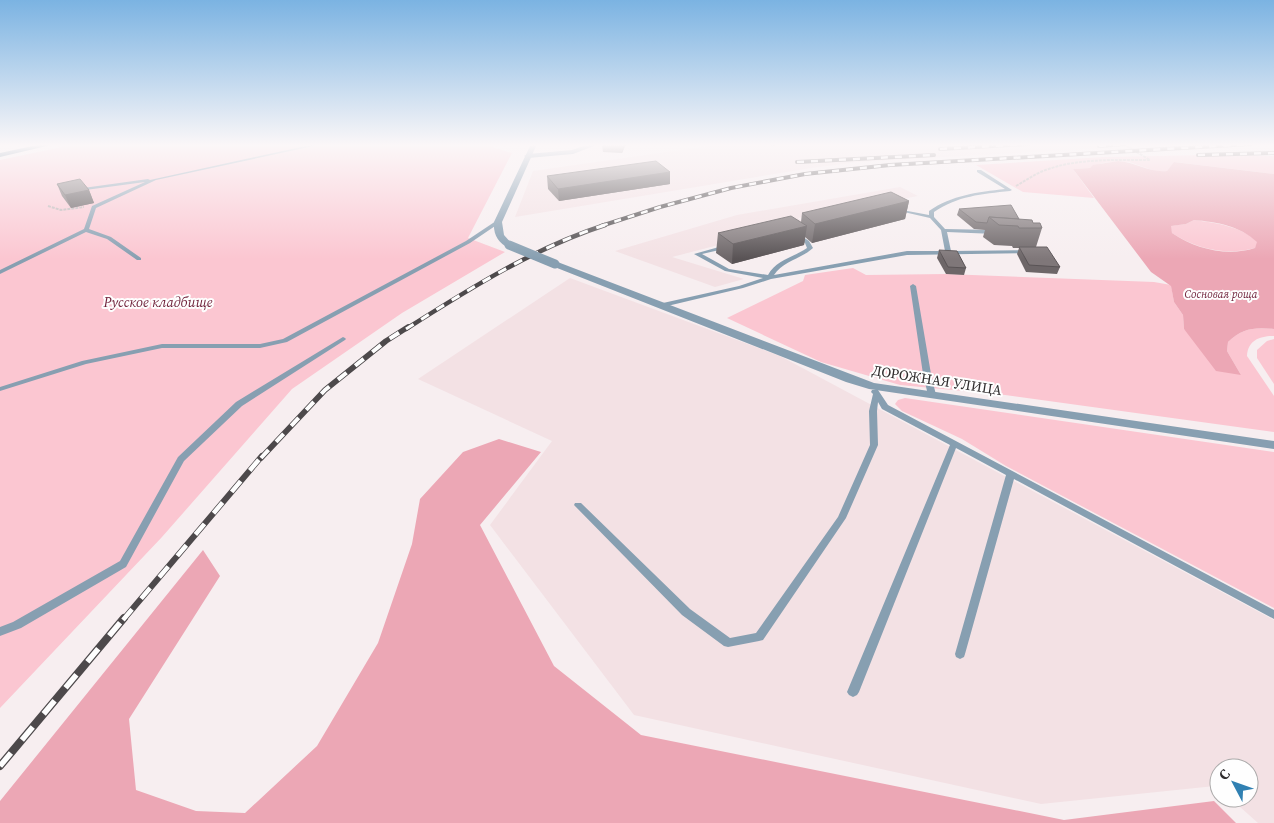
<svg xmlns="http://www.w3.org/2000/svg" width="1274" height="823" font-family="'Source Serif 4',serif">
	<rect width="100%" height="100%" fill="#f7eef0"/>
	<g fill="#f3e1e4">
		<path d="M723 144H1115L1119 147 858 162 811 168 515 217 533 171Z"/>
		<path d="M900 187 918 196 798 218 804 223 672 257 744 279 715 287 615 251 737 215Z"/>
		<path d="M570 278 780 356 1274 620V823H1258L1230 798H1249V768H1219V789L1215 786 1041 804 634 715 490 525 552 441 418 379Z"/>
	</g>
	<g fill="#fbc6d1">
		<path d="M76 144H483L512 153 468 238 505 252 402 313 292 389 162 537 0 708V160Z"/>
		<path d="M1209 155 1274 156V174L1175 162 1167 171 1158 172 1129 162 1118 161 1102 163 1090 168 1073 169 1094 198 1023 192 976 165 1104 157Z"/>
		<path d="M1194 220C1217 223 1240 226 1258 242L1255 248C1227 256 1196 249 1172 233L1170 226 1186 224Z"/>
		<path d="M853 268 866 275 946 274 1154 282 1171 285 1174 302 1183 315 1184 329 1241 375 1227 351 1228 342C1242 328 1255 327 1274 329V336C1260 336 1248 340 1247 356L1274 396V432L1005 395 900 385 821 362 727 318 803 281 805 275Z"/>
		<path d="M1274 339V384L1257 358V350L1267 341Z"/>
		<path d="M905 398 1274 452V608L1006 466 962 439 902 411 895 404 898 400Z"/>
	</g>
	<g fill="#eca7b5" fill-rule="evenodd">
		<path d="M1118 161C1136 162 1149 173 1167 171L1174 162 1274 174V329C1255 327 1242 328 1228 342L1227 351 1241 375 1216 371 1184 329 1183 315 1174 302 1171 286 1151 272 1073 169 1090 168 1093 165ZM1194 220C1217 222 1240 226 1257 242L1255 248C1228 257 1195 249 1172 233L1171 226 1186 224Z"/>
		<path d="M499 439 541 452 480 525 554 666 641 735 1064 820 1214 801 1236 823H0V801L203 550 220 576 129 719 136 790 196 811 245 813 317 746 378 643 412 544 420 499 463 452Z"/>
	</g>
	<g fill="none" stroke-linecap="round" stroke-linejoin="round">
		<g stroke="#bab3b4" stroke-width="2" stroke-dasharray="3 1" stroke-linecap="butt">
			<path d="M1016 186C1025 181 1033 175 1043 171 1076 158 1115 160 1150 160L1123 144"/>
			<path d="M48 206 61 210 84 207"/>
		</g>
		<g fill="#879fb1" fill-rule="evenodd">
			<path d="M315 144H323L156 180 96 208 89 229 111 237 141 258V260H137L107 239 86 232 0 274V270L84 229 92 206 145 182 78 191H76V189L148 179 150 180Z"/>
			<path d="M977 170H981L1012 190 1010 191C982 194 957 196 934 212V217L945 229 995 230 998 232 995 234 947 232 951 251 1028 250 1031 252 1030 253 907 255 771 279 743 288 663 307 660 305 663 303 739 286 763 278 725 271 694 254 726 245 729 247 728 248 702 254 729 269 768 275C776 260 794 257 807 248L805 243 795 236V234L797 233 809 241 813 248C801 259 783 261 774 275L907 251H945L941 230 930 218 895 210 897 209 929 215V211C952 195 978 192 1005 189L977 172Z"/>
			<path d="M496 221 501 222 470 243 287 342 260 348H162L86 364 0 391V387L82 361 162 344H260L283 339 466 241Z"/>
			<path d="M913 284 916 286 931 374 936 395 932 397 928 395 923 374 910 286Z"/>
			<path d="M343 337 345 338 346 339 345 340 242 406 184 461 126 567 21 628 0 636V627L13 622 120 561 178 457 236 402Z"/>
			<path d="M872 390H878L888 405 1274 610V619L1014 479 965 654 964 657 960 659 956 657 955 654 1006 475 956 448 859 692 857 695 853 697 849 695 847 692 950 445 882 409 878 402 877 411 878 445 846 518 763 640 759 641 728 647 724 646 682 615 574 505 575 503H581L690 609 730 638 756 633 838 517 870 445 869 411 873 394 871 392Z"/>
		</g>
		<path fill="#879fb1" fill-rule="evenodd" d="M589 144H599L573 154 528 158 524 156 528 154 572 150Z"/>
		<g fill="#879fb1" fill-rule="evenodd">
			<path d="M531 144H537L502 222 504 235 513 245 509 248C498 243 493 234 494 222Z"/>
			<path d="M555 261 874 383 1274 441V449L869 389 846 382 552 266V262Z"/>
		</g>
		<path fill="#2d5b7a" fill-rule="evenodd" d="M42 144H55L0 157V153Z"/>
		<g stroke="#4d494b" stroke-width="4">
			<g id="rail-far4">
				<path d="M1099 146 1126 144"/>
				<path d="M940 149 1029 144"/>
				<path d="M1198 155 1274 153"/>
				<path d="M797 162 934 155"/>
				<path d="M601 226 660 207 731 188 805 174 890 165 1251 144"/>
			</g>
		</g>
		<g stroke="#4d494b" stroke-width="4.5">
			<path id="rail-far3" d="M406 329C469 289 534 248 605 225"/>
		</g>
		<g stroke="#4d494b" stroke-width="5.5">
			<path id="rail-far2" d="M261 458 325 390 386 341 408 327"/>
		</g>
		<g stroke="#4d494b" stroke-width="6">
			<path id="rail-far1" d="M123 620 262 456"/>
		</g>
		<g stroke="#4d494b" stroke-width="8">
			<path id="rail" d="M0 766 124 618"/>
		</g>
		<use href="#rail-far4" stroke="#fefefe" stroke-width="2.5" stroke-dasharray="7" stroke-linecap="butt"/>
		<use href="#rail-far3" stroke="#fefefe" stroke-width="3" stroke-dasharray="9" stroke-linecap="butt"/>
		<use href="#rail-far2" stroke="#fefefe" stroke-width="4" stroke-dasharray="11" stroke-linecap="butt"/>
		<use href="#rail-far1" stroke="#fefefe" stroke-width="4.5" stroke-dasharray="14" stroke-linecap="butt"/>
		<use href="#rail" stroke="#fefefe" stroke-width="5.5" stroke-dasharray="17" stroke-linecap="butt"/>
		<path stroke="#879fb1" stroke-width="9" d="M509 245 555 264"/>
	</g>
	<g fill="#6d6668">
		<path d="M626 144 622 153 603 152 602 146Z"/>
		<path d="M753 144H776L775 146Z"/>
		<path d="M670 172V184L559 201 548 189 547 176Z"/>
		<path d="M57 184 89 190 94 203 71 208 62 196Z"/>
		<path d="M909 201 905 219 812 243 805 237 804 245 732 264 716 253 718 233 801 222 802 213Z"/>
		<path d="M959 209 1019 219 1033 223 1042 228 1036 247 1060 267 1057 274 1026 272 1017 254 1019 248H1013L1012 246 994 245 983 237 985 230 974 229 957 215Z"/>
		<path d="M939 250 966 268 964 275 946 274 937 258Z"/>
	</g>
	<g fill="#595355">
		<path d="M624 144H626L622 153V147Z"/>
		<path d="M670 172V184L559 201 558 189Z"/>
		<path d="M89 190 94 203 71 208 65 195Z"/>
		<path d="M909 201 905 219 812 243 815 224Z"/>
		<path d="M807 226 804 245 732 264 733 244Z"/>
	</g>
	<g fill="#7f7779" stroke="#595355">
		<path d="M603 144H624L622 147 602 146Z"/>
		<path d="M656 161 670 172 558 189 547 176Z"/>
		<path d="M80 179 89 190 65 195 57 184Z"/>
		<path d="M891 192 909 201 815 224 802 213Z"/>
		<path d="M1011 205 1019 219 989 217 987 223 976 222 959 209Z"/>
		<path d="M791 216 807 226 733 244 718 233Z"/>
		<path d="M989 217 1032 220 1033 223H1040L1042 228H1019L1018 226 999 225Z"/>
		<path d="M1019 247H1047L1060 267 1029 265Z"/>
		<path d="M939 250 957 251 966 268 948 267Z"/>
	</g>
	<linearGradient id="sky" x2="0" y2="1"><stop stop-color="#7bb3e2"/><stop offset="0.56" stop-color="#fbf7f8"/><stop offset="1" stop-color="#fbf7f8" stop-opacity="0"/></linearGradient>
	<rect width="1274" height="259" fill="url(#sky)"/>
	<g text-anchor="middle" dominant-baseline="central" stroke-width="4" stroke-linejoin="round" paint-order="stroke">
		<g font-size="11" font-style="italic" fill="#6e1f38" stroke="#fefefe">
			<text x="1221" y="294">Сосновая роща</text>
		</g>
		<g font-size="14" font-style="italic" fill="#6e1f38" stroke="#fefefe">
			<text x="158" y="302">Русское кладбище</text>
		</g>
		<g font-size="14" fill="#2f2c2d" stroke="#fefefe">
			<text transform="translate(937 380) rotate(9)">ДОРОЖНАЯ УЛИЦА</text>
		</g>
	</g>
	<g transform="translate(1234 783) rotate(311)"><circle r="24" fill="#fefefe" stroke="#abaaaa"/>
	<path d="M0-4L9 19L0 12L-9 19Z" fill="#3080b2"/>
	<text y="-8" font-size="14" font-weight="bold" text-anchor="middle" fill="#2f2c2d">С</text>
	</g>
</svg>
